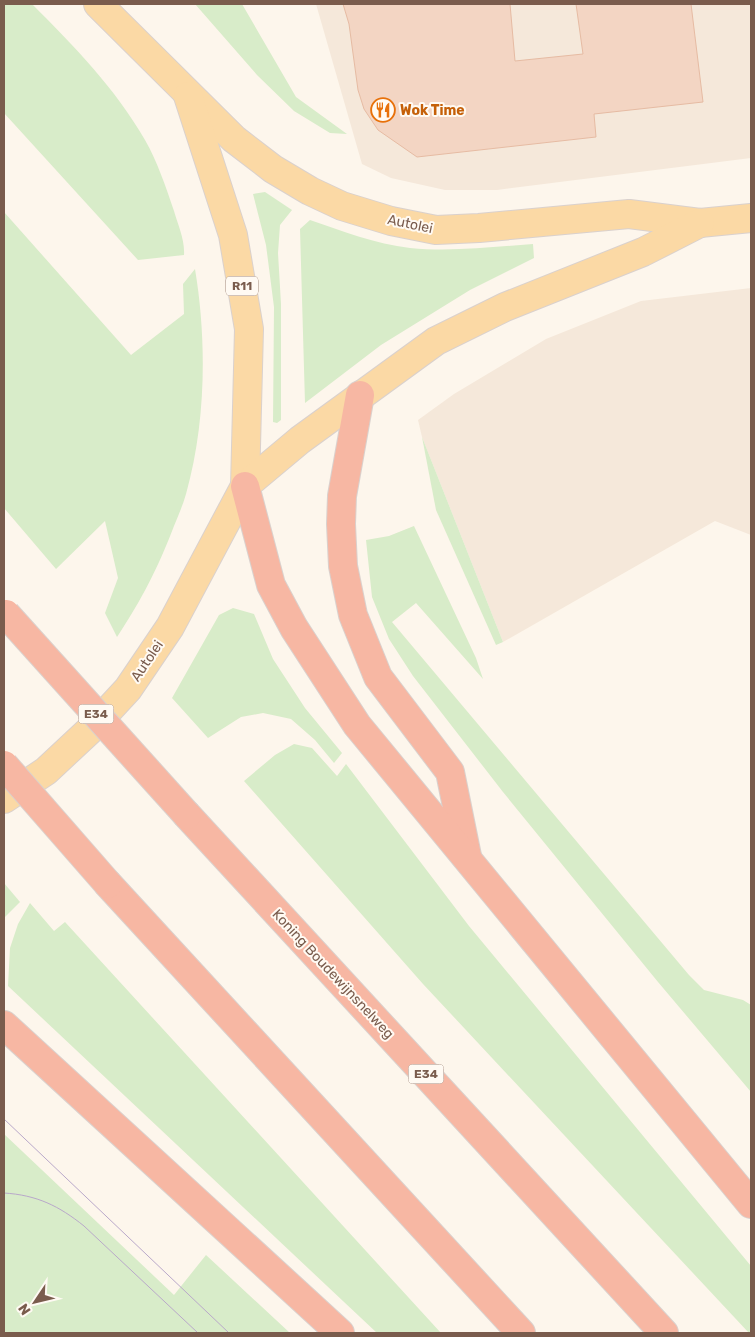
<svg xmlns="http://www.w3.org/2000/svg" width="755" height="1337" font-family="Rubik,sans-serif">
	<rect width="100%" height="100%" fill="#fdf6ec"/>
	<g fill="#f5e8da">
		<path d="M316 4H751V158L497 190H445L391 178 362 164Z"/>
		<path d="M751 288V535L715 521 503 642 422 437 418 420 454 394 546 339 641 301Z"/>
	</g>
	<g fill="#d8ecc9">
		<path d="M4 4H32C74 46 115 88 145 140 157 161 166 187 174 211 178 225 185 240 184 255L138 260 4 113Z"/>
		<path d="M195 4H242L296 97 347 134 330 133 294 111 257 75Z"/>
		<path d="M265 192 292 210 280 225 278 253 281 304V420L277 423 273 422 274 307 266 245 253 194Z"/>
		<path d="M4 212 131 355 184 314 183 284 195 269C207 341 206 423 186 494 183 505 178 516 174 526 158 568 142 599 117 637L105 613 118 578 105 521 56 569 4 508Z"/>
		<path d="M310 220C343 231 375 244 410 248 451 252 492 247 533 244L534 258 470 290 381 345 305 403 300 229Z"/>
		<path d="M422 437 503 642 496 645 436 510Z"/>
		<path d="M414 526 476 658 483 679 416 603 392 622 689 975 704 990 743 1000 751 1005V1092L658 982 503 792 413 676 389 639 372 597 366 540 389 536Z"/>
		<path d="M233 608 254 614 273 659 305 708 342 753 334 763 315 740 291 719 263 713 241 717 208 738 172 698 219 615Z"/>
		<path d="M294 744 312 748 337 776 346 764 469 926 751 1266V1333H749L423 984 244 781 275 755Z"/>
		<path d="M4 883 20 902 4 918Z"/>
		<path d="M30 903 54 931 65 922 441 1333H377L8 986 10 948 18 924Z"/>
		<path d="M4 1134 174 1295 206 1255 290 1333H4Z"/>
	</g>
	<path fill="#f3d5c3" stroke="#e6bba3" d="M343 4H510L515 61 583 54 576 4H691L703 102 594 114 596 137 417 157 378 130 364 109 358 90 349 24Z"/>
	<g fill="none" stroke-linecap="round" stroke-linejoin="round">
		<g stroke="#dad1cd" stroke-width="30">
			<g id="primary">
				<path d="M98 4 234 139 273 169 310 191 342 206 391 221 436 230 479 228 629 214 700 223 751 218"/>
				<path d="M188 96 233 235 249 329 245 486"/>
				<path d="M4 799 46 771 91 729 128 689 170 627 245 486 300 440 436 341 505 307 643 252 700 223"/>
			</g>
		</g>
		<g stroke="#dad1cd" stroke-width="30">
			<g id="highway">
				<path d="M360 395 342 496 341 524 343 566 353 615 378 677 450 772 467 856"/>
				<path d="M245 486 271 585 294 628 357 725 751 1204"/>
				<path d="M187 815 664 1333"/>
				<path d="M108 884 521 1333"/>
				<path d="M4 1025 340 1333"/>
			</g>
		</g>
		<use href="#primary" stroke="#fbd9a5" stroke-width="28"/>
		<use href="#highway" stroke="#f7b7a3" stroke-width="28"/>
		<g stroke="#b9a8c9" stroke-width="1">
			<path d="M4 1119 229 1333"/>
			<path d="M4 1193C37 1195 59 1206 84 1226L198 1333"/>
		</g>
		<g stroke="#dad1cd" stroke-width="30" stroke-linecap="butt">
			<g id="highway-bridge">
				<path d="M6 614 187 815"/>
				<path d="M4 765 108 884"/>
			</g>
		</g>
		<use href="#highway-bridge" stroke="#f7b7a3" stroke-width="28"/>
	</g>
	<defs>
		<g id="restaurant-ring" transform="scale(1.25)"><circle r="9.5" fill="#fffaf3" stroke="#e8710a" stroke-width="1.5"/><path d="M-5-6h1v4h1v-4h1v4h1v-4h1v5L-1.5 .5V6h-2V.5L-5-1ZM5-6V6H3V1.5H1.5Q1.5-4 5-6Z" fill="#e8710a"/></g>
	</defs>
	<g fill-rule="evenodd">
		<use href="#restaurant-ring" x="383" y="110"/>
	</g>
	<g text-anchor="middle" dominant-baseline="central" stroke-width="4" stroke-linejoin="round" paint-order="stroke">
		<g fill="#fffaf3" stroke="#a28b7f" stroke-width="1">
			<rect x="226" y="276.5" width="32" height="19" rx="4"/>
			<rect x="78.5" y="704.5" width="35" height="19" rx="4"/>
			<rect x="408.5" y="1064.5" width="35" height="19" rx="4"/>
		</g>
		<g font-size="12" font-weight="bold" fill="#7a5c4d">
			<text x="242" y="286">R11</text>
			<text x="96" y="714">E34</text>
			<text x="426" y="1074">E34</text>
		</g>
		<g font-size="14" font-weight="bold" fill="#c56008" stroke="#fffaf3" text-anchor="start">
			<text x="400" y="110">Wok Time</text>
		</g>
		<g font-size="14" fill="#7a5c4d" stroke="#fffaf3">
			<text transform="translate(410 224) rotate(12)">Autolei</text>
			<text transform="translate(147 661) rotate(-56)">Autolei</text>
			<text transform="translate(333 974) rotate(47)">Koning Boudewijnsnelweg</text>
		</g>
	</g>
	<rect width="755" height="1337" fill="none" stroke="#7a5c4d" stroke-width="10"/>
	<g transform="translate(35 1302) rotate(235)" stroke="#fffaf3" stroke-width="4" paint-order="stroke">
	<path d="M0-4L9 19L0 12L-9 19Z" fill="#7a5c4d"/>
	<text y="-8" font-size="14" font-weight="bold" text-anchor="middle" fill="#7a5c4d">N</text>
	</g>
</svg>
